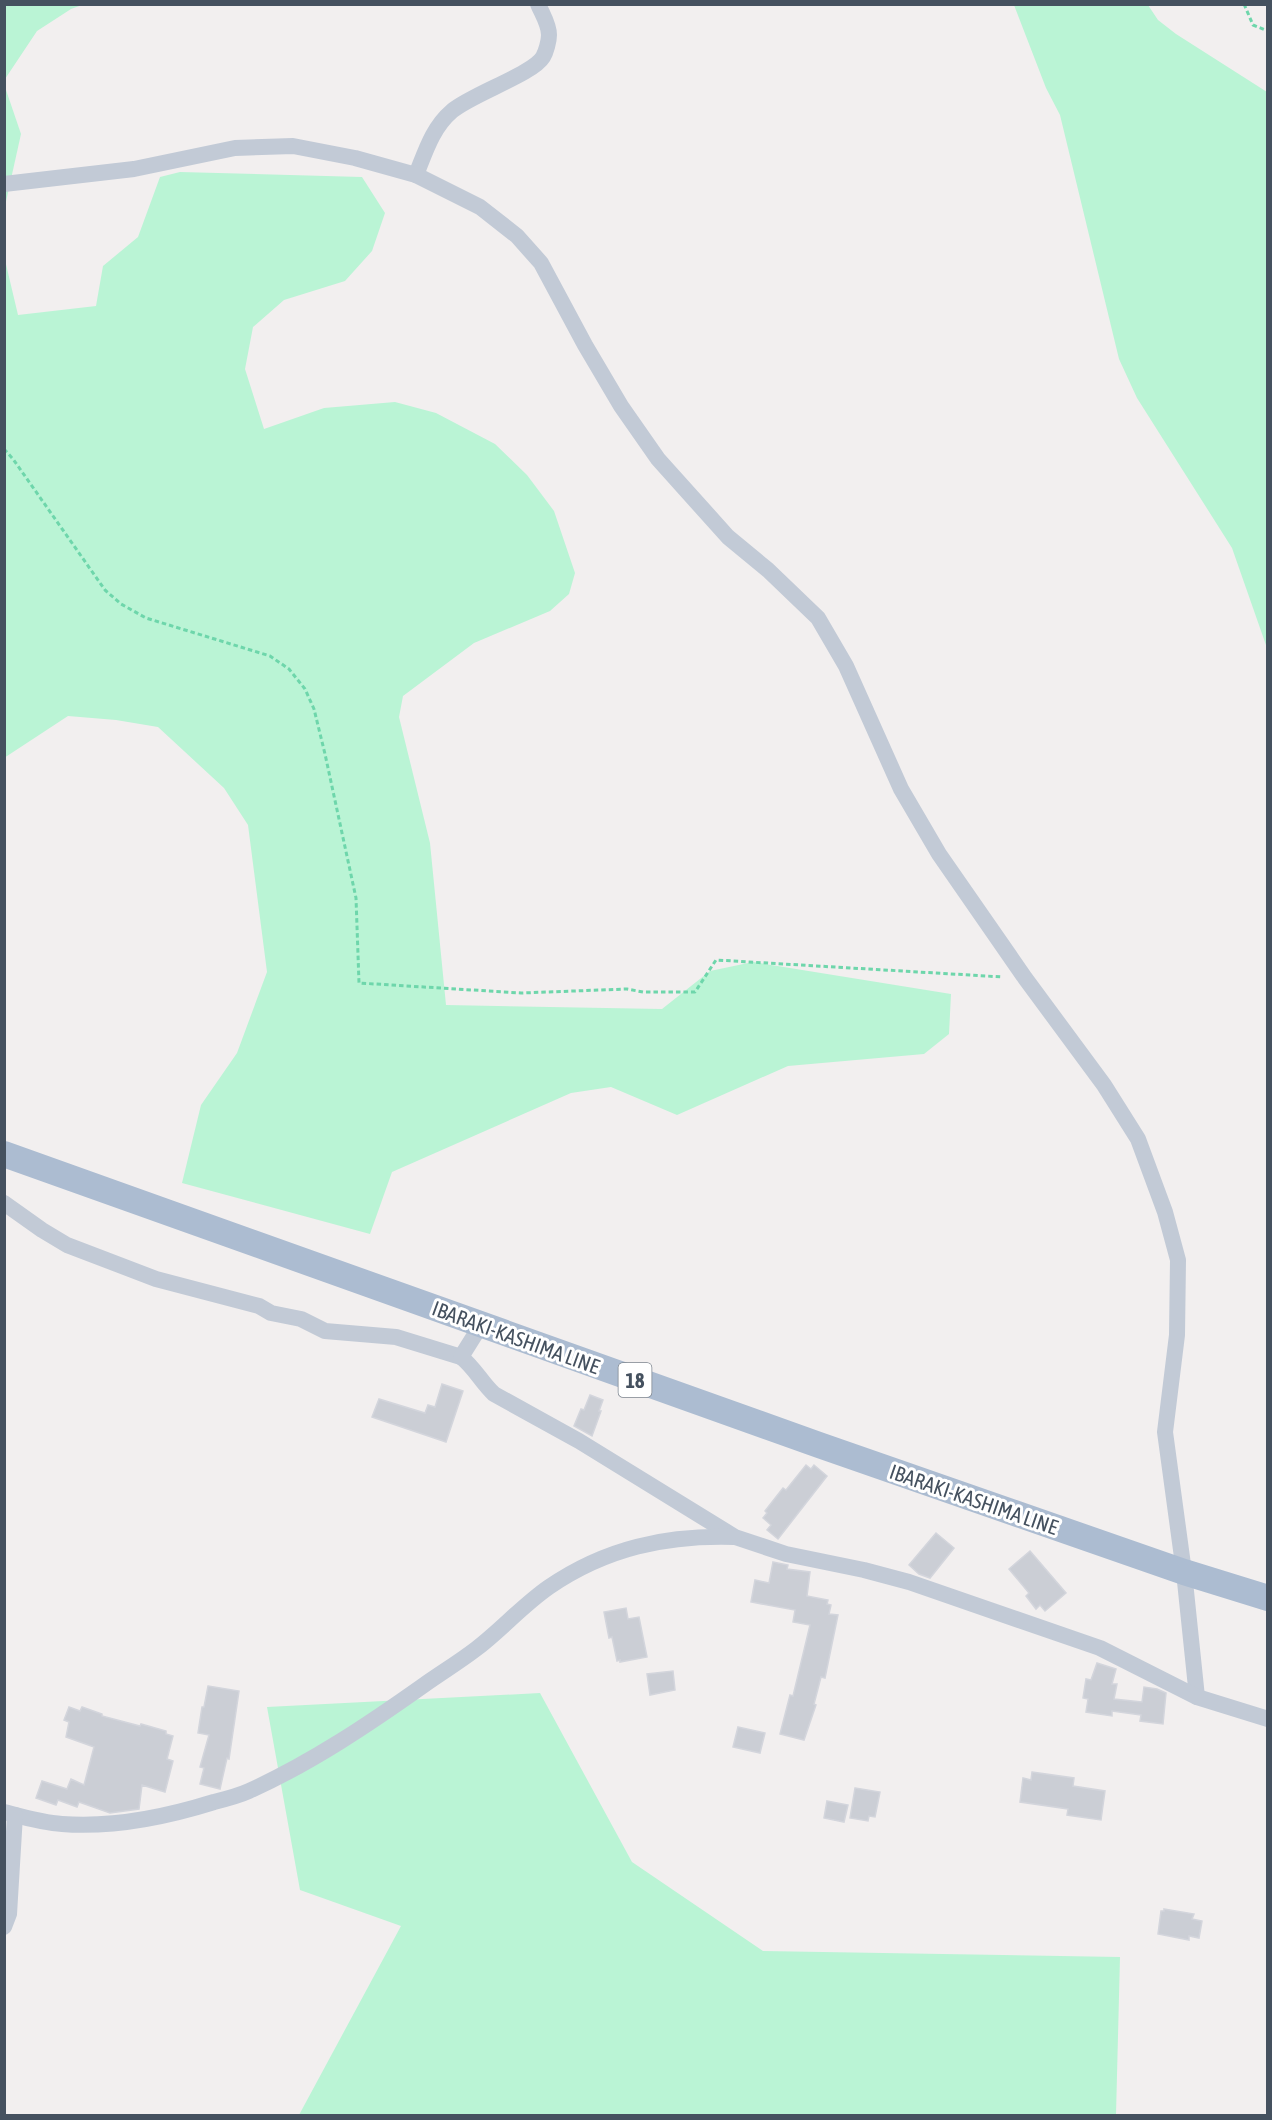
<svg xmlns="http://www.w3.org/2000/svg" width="1272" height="2120" font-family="'Asap Condensed',sans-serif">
	<rect width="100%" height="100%" fill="#f2efef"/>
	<g fill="#baf4d5">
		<path d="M5 4H82V5L71 9 37 31 5 79Z"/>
		<path d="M1014 5H1148L1158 20 1176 34 1267 92V648L1232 548 1137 398 1119 359 1060 115 1046 88Z"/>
		<path d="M5 87 21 134 5 206Z"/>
		<path d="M180 172 362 177 385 213 372 251 345 281 284 300 253 327 245 369 264 429 324 408 395 402 436 413 495 444 527 475 554 511 575 573 569 594 550 611 474 643 403 696 399 717 430 843 446 1005 662 1009 710 971 753 962 951 994 949 1034 924 1054 788 1066 677 1115 611 1087 571 1093 392 1172 370 1234 182 1183 201 1105 237 1053 267 972 248 825 224 788 158 727 116 720 68 716 4 758 5 260 18 315 96 306 103 266 138 237 160 177Z"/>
		<path d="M540 1693 632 1862 763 1951 1120 1957 1116 2115H299L401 1926 300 1890 267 1707Z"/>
	</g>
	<g fill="#cbced5" stroke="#d3d5dc" stroke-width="1.5">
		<path d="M442 1384 463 1391 446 1442 372 1417 379 1399 425 1413 428 1405 435 1407Z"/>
		<path d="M590 1395 603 1400 599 1411H601L592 1436 574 1426 581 1409 584 1410Z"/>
		<path d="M806 1465 811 1469 814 1465 827 1476 778 1539 767 1530 771 1525 763 1518 767 1513 765 1511 783 1488 786 1490Z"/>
		<path d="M936 1533 954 1548 930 1578 919 1574 909 1565Z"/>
		<path d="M1030 1551 1066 1593 1045 1611 1040 1605 1036 1609 1026 1596 1029 1593 1009 1569Z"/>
		<path d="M773 1562 788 1565 787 1569 810 1572 807 1596 828 1600 827 1604 831 1605 829 1614 838 1615 825 1678 821 1677 814 1704 816 1705 804 1740 780 1734 790 1695 793 1696 810 1625 793 1622 795 1610 751 1602 755 1580 769 1583Z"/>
		<path d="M626 1608 628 1619 639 1617 647 1657 620 1662V1660L617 1661 612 1637 609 1638 604 1612Z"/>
		<path d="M1097 1663 1116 1669 1112 1684H1117L1114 1699 1142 1702 1144 1687 1157 1689 1166 1693 1163 1724 1140 1721 1141 1715 1112 1711V1716L1086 1712 1088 1699 1083 1698 1086 1679 1091 1680Z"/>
		<path d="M673 1671 675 1690 650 1695 647 1674Z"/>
		<path d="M208 1686 239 1691 229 1759 227 1758 220 1789 200 1784 204 1768 200 1767 209 1735 198 1733 202 1707H204Z"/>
		<path d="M69 1707 80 1711 82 1707 102 1714V1716L140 1726 141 1724 166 1731V1734L173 1736 167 1759 173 1761 165 1792 142 1785 139 1809 110 1813 79 1802 77 1807 58 1800 56 1805 36 1798 42 1781 67 1789 71 1779 84 1785 94 1747 66 1737 69 1722 64 1720Z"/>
		<path d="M738 1727 765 1733 760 1753 733 1747Z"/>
		<path d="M1032 1772 1074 1778 1073 1786 1105 1791 1101 1820 1067 1815 1068 1809 1020 1802 1023 1778 1031 1780Z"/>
		<path d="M855 1788 880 1792 875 1817 869 1816 868 1821 850 1818Z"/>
		<path d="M827 1801 848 1805 844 1822 824 1818Z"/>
		<path d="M1164 1909 1194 1914 1192 1919 1202 1921 1199 1938 1189 1936V1940L1158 1934 1161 1911H1164Z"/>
	</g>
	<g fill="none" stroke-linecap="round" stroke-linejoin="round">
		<g stroke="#6ed6ab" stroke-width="3" stroke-dasharray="4.5 3" stroke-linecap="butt">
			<path d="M1244 4 1253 25 1268 31"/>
			<path d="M4 449 13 459 105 590 121 604 146 618 270 656 289 669 305 689 314 709 325 754 356 898 359 983 521 993 627 989 643 992H695L716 960 1003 977"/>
		</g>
		<g stroke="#c2cad6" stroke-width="16">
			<path d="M416 175C425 153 432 128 452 111 472 94 533 74 543 57 546 52 549 41 549 35 549 24 542 14 538 4"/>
			<path d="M4 184 134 169 235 148 293 146 355 158 416 175 480 207 517 236 541 263 585 345 621 406 658 459 728 537 768 570 818 618 846 666 901 789 939 854 1025 978 1104 1085 1138 1139 1165 1212 1178 1260 1177 1335 1165 1432 1184 1572 1197 1697"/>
			<path d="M4 1203 42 1230 67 1245 156 1279 259 1306 271 1313 301 1319 325 1331 396 1337 461 1357"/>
			<path d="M481 1325 461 1357C474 1367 482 1383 494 1394L579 1441 735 1537 786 1554 864 1570 909 1582 1100 1648 1197 1697 1268 1719"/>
			<path d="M4 1812C23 1817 43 1823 62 1824 113 1828 166 1817 214 1802 226 1799 238 1796 249 1791 311 1763 369 1724 424 1685 441 1673 459 1662 476 1649 501 1630 523 1605 549 1587 606 1548 666 1535 734 1537"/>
			<path d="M4 1927 9 1914 15 1815"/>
		</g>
		<path stroke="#acbcd1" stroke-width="26" d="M4 1154 819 1445 1184 1572 1268 1598"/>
	</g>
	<g text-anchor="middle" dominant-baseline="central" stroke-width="6" stroke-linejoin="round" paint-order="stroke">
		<rect fill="#fff" stroke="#7d858f" stroke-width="1.5" x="618.5" y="1363" width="33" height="34" rx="4.5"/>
		<g font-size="20" font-weight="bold" fill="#45515f">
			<text x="635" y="1380">18</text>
		</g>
		<g font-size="21" fill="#45515f" stroke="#fff">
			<text transform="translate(516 1337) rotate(20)">IBARAKI-KASHIMA LINE</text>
			<text transform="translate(974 1499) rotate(19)">IBARAKI-KASHIMA LINE</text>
		</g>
	</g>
	<rect width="1272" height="2120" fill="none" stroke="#45515f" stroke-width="12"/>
</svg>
